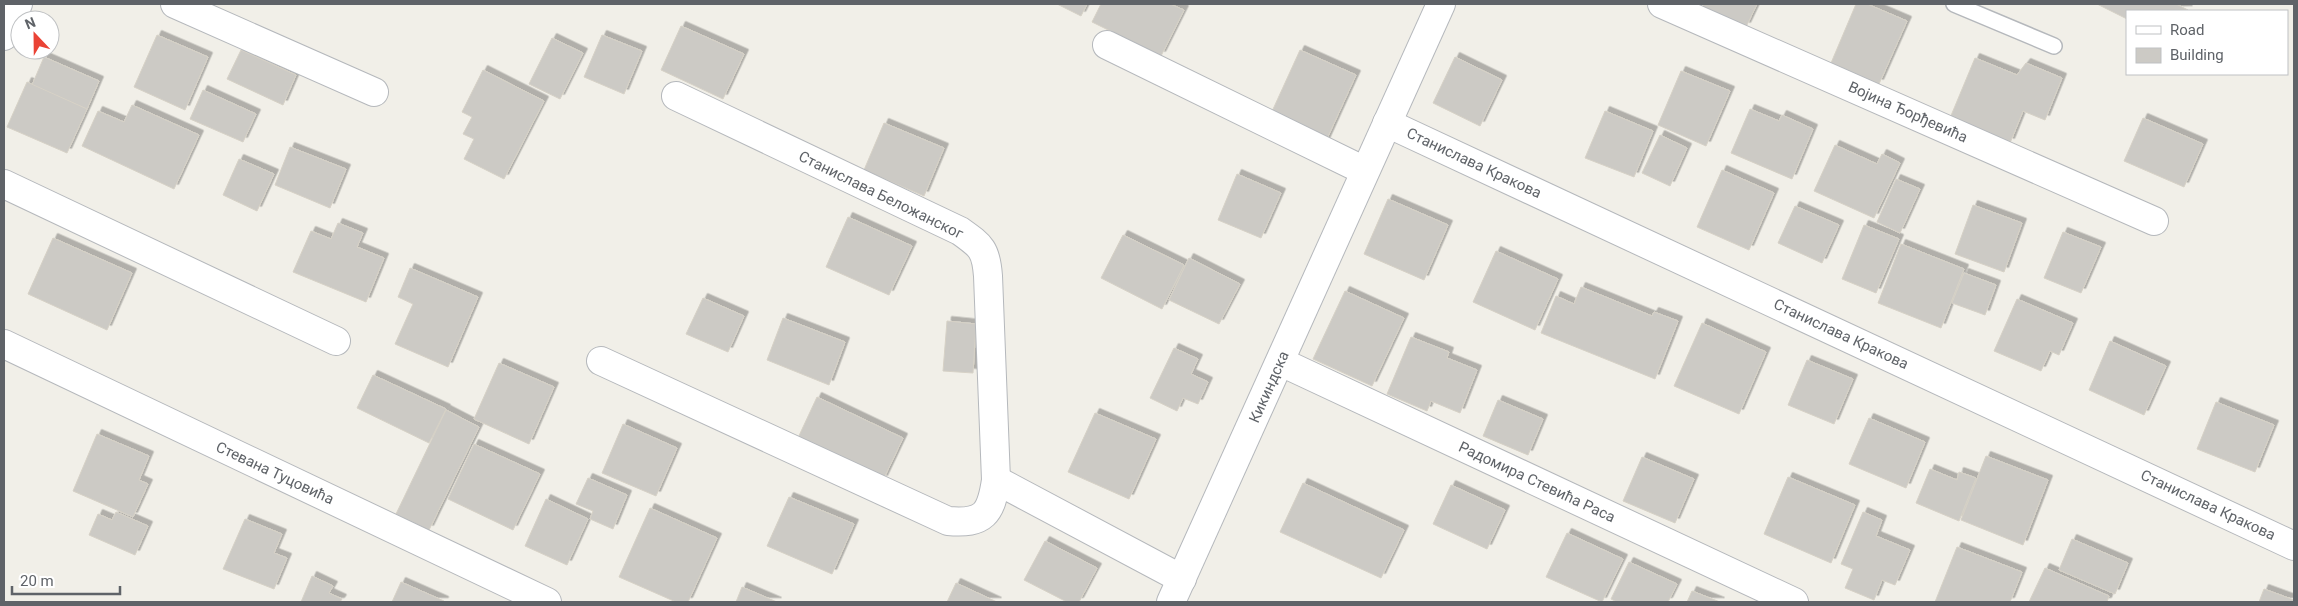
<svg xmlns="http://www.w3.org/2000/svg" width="2298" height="606" font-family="Roboto,sans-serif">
	<defs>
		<filter id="shadow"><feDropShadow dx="4.5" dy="-4.5" stdDeviation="0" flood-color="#0004"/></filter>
	</defs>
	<rect width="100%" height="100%" fill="#f1efe8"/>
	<g fill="#cccac5" stroke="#d6d1c6" filter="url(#shadow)">
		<path d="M1057 4H1087L1081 16Z"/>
		<path d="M1101 4H1170L1184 10 1161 56 1092 22Z"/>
		<path d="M1704 4H1757L1746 27 1703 7Z"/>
		<path d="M1856 4H1867L1907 21 1879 84 1831 63Z"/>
		<path d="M2097 4H2176L2188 10 2127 11V19Z"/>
		<path d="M681 26 744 54 723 99 661 70Z"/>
		<path d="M157 35 208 57 185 110 134 87Z"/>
		<path d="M602 35 642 51 624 94 584 77Z"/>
		<path d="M552 38 583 53 560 99 529 84Z"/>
		<path d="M241 50 296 75 283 105 227 79Z"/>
		<path d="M1300 50 1356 75 1325 143 1269 118Z"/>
		<path d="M44 57 99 81 87 109 32 85Z"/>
		<path d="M1455 57 1502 80 1480 126 1433 103Z"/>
		<path d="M1975 58 2017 75 2026 63 2062 78 2045 120 2023 111 2010 143 1950 118Z"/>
		<path d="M483 70 544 101 504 179 464 159 474 139 463 134 472 117 462 112Z"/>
		<path d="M1681 71 1730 91 1706 146 1658 125Z"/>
		<path d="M27 82 87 109 67 153 7 127Z"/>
		<path d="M203 90 256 114 243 142 190 119Z"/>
		<path d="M132 105 199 135 174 189 82 146 98 111 124 122Z"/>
		<path d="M1750 109 1779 121 1782 115 1813 129 1792 179 1731 153Z"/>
		<path d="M1605 111 1653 131 1634 177 1585 158Z"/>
		<path d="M2143 118 2203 144 2184 187 2124 161Z"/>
		<path d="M884 123 944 148 924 196 864 170Z"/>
		<path d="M1660 135 1687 148 1670 186 1642 173Z"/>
		<path d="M1835 145 1877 164 1882 154 1900 163 1874 218 1814 191Z"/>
		<path d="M290 147 346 169 330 208 275 185Z"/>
		<path d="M239 159 274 174 257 211 223 195Z"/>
		<path d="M1722 170 1774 193 1749 250 1697 227Z"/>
		<path d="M1237 174 1281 193 1261 238 1218 220Z"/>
		<path d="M1896 179 1920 189 1900 233 1877 222Z"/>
		<path d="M1388 199 1448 225 1424 280 1364 254Z"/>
		<path d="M1973 205 2022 223 2004 272 1955 254Z"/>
		<path d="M1795 206 1839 225 1822 263 1778 243Z"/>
		<path d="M848 217 912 246 889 295 826 267Z"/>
		<path d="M338 223 363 233 357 247 384 258 366 302 293 272 311 231 331 239Z"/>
		<path d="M1864 225 1899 239 1876 293 1842 279Z"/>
		<path d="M2063 232 2101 247 2081 293 2044 278Z"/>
		<path d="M1123 235 1184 265 1162 309 1101 278Z"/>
		<path d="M53 238 132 273 107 330 28 294Z"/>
		<path d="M1901 244 1964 269 1941 328 1878 303Z"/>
		<path d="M1496 251 1558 279 1535 330 1473 302Z"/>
		<path d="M1189 258 1240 284 1219 324 1169 300Z"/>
		<path d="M410 268 478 297 448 367 395 344 413 304 398 297Z"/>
		<path d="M1964 273 1996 285 1985 315 1952 303Z"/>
		<path d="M1581 287 1652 316 1654 312 1678 321 1655 379 1541 333 1556 296 1574 304Z"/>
		<path d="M1345 291 1404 318 1372 386 1313 359Z"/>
		<path d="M703 298 744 316 728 352 686 334Z"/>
		<path d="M2017 299 2073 323 2059 355 2050 351 2041 371 1994 351Z"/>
		<path d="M783 318 845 342 829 385 767 360Z"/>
		<path d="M947 321 976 324 973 373 943 371Z"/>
		<path d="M1702 323 1766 352 1739 414 1674 386Z"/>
		<path d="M1411 337 1449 352 1447 358 1477 370 1460 413 1431 401 1427 411 1387 394Z"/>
		<path d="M2110 341 2166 366 2144 415 2089 390Z"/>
		<path d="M1174 348 1198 359 1191 374 1208 382 1198 404 1183 398 1177 411 1150 398Z"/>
		<path d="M1807 360 1853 379 1834 424 1788 405Z"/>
		<path d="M499 363 554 387 529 444 474 419Z"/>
		<path d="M373 375 446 409 429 443 357 408Z"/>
		<path d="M817 397 903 438 883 480 797 440Z"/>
		<path d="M1498 400 1543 419 1528 455 1483 436Z"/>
		<path d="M2216 402 2274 425 2255 472 2197 449Z"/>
		<path d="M446 410 479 427 429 530 396 514Z"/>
		<path d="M1095 413 1156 439 1129 499 1068 472Z"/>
		<path d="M1869 418 1925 442 1906 488 1849 464Z"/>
		<path d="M623 424 677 448 656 496 602 473Z"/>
		<path d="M97 434 149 456 139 480 148 484 133 517 73 491Z"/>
		<path d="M474 444 540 474 513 530 448 499Z"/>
		<path d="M1986 456 2048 480 2023 545 1961 520Z"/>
		<path d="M1642 457 1694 479 1675 523 1623 501Z"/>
		<path d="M1930 469 1957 480 1959 472 1976 478 1959 521 1916 503Z"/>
		<path d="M1788 477 1855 505 1831 563 1764 534Z"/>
		<path d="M588 478 627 495 613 529 590 519 593 511 576 504Z"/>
		<path d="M1303 483 1404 530 1381 578 1280 532Z"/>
		<path d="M1451 485 1505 510 1487 549 1433 524Z"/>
		<path d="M789 497 854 524 832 574 767 546Z"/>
		<path d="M546 499 588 519 567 565 525 546Z"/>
		<path d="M650 508 717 538 688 602H676L619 577Z"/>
		<path d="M116 512 148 526 135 555 89 535 98 514 112 520Z"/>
		<path d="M1863 512 1882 520 1876 536 1910 550 1895 585 1882 580 1874 600 1845 588 1853 569 1841 564Z"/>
		<path d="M245 519 282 534 274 553 287 558 274 589 223 569Z"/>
		<path d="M1567 533 1623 559 1602 602 1546 577Z"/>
		<path d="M2072 539 2128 563 2115 594 2059 570Z"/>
		<path d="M1045 541 1097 568 1079 602H1067L1024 580Z"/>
		<path d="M1957 547 2022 572 2010 602H1935Z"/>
		<path d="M1629 562 1677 584 1668 602H1617L1611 599Z"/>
		<path d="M2045 568 2109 596 2107 602H2029Z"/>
		<path d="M312 576 333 586 329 593 342 599 340 602H301Z"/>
		<path d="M401 582 444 601V602H392Z"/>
		<path d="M956 583 997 602H947Z"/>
		<path d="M742 587 777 602H736Z"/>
		<path d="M2264 589 2294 600 2293 602H2259Z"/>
		<path d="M1692 591 1720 602H1687Z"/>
	</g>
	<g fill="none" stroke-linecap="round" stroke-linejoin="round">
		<g stroke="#b5b8bc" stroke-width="18">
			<path id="service" d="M1954 4 2054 46"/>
		</g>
		<g stroke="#b5b8bc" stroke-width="30">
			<g id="minor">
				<path d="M175 4 374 92"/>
				<path d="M1662 4 2154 221"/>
				<path d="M4 36 18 4"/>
				<path d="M1107 45 1365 171"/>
				<path d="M1387 123 2294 546"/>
				<path d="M4 184 336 341"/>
				<path d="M4 344 547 602"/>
				<path d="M601 361 948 521C984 524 991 514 996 480L988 276C986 249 981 246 960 231L676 96"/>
				<path d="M1281 362 1794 602"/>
				<path d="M996 480 1182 579"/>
				<path d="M1171 602 1441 4"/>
			</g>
		</g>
		<use href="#service" stroke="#fff" stroke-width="15"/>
		<use href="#minor" stroke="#fff" stroke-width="28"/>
	</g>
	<g text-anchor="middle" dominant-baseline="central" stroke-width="4" stroke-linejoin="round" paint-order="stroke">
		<g font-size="15" fill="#5f6368" stroke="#fff">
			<text transform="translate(1908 112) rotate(24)">Војина Ђорђевића</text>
			<text transform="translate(1474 163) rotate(25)">Станислава Кракова</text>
			<text transform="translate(881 195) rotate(26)">Станислава Беложанског</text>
			<text transform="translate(1841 334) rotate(25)">Станислава Кракова</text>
			<text transform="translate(1269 387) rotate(-66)">Кикиндска</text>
			<text transform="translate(275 473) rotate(25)">Стевана Туцовића</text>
			<text transform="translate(1537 482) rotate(25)">Радомира Стевића Раса</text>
			<text transform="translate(2208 505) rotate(25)">Станислава Кракова</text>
		</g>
	</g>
	<rect width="2298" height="606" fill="none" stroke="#5f6368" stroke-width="10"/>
	<rect x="2126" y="10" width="162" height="65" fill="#ffffff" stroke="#bfc1c3"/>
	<rect x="2136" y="26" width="25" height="8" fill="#ffffff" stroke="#bfc1c3"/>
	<text x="2170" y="35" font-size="15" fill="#5f6368">Road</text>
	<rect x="2136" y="48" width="25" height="15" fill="#cccac5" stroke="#bfc1c3"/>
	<text x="2170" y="60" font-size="15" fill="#5f6368">Building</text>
	<g transform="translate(35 35) rotate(338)"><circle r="24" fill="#ffffff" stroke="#bfc1c3"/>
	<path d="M0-4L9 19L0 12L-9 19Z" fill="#ea4335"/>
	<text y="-8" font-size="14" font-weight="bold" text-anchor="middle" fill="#5f6368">N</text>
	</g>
	<path d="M12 586v8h108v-8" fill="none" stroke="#5f6368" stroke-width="2.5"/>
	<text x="20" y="586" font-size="15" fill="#5f6368" stroke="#ffffff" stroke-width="4" paint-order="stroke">20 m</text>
</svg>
